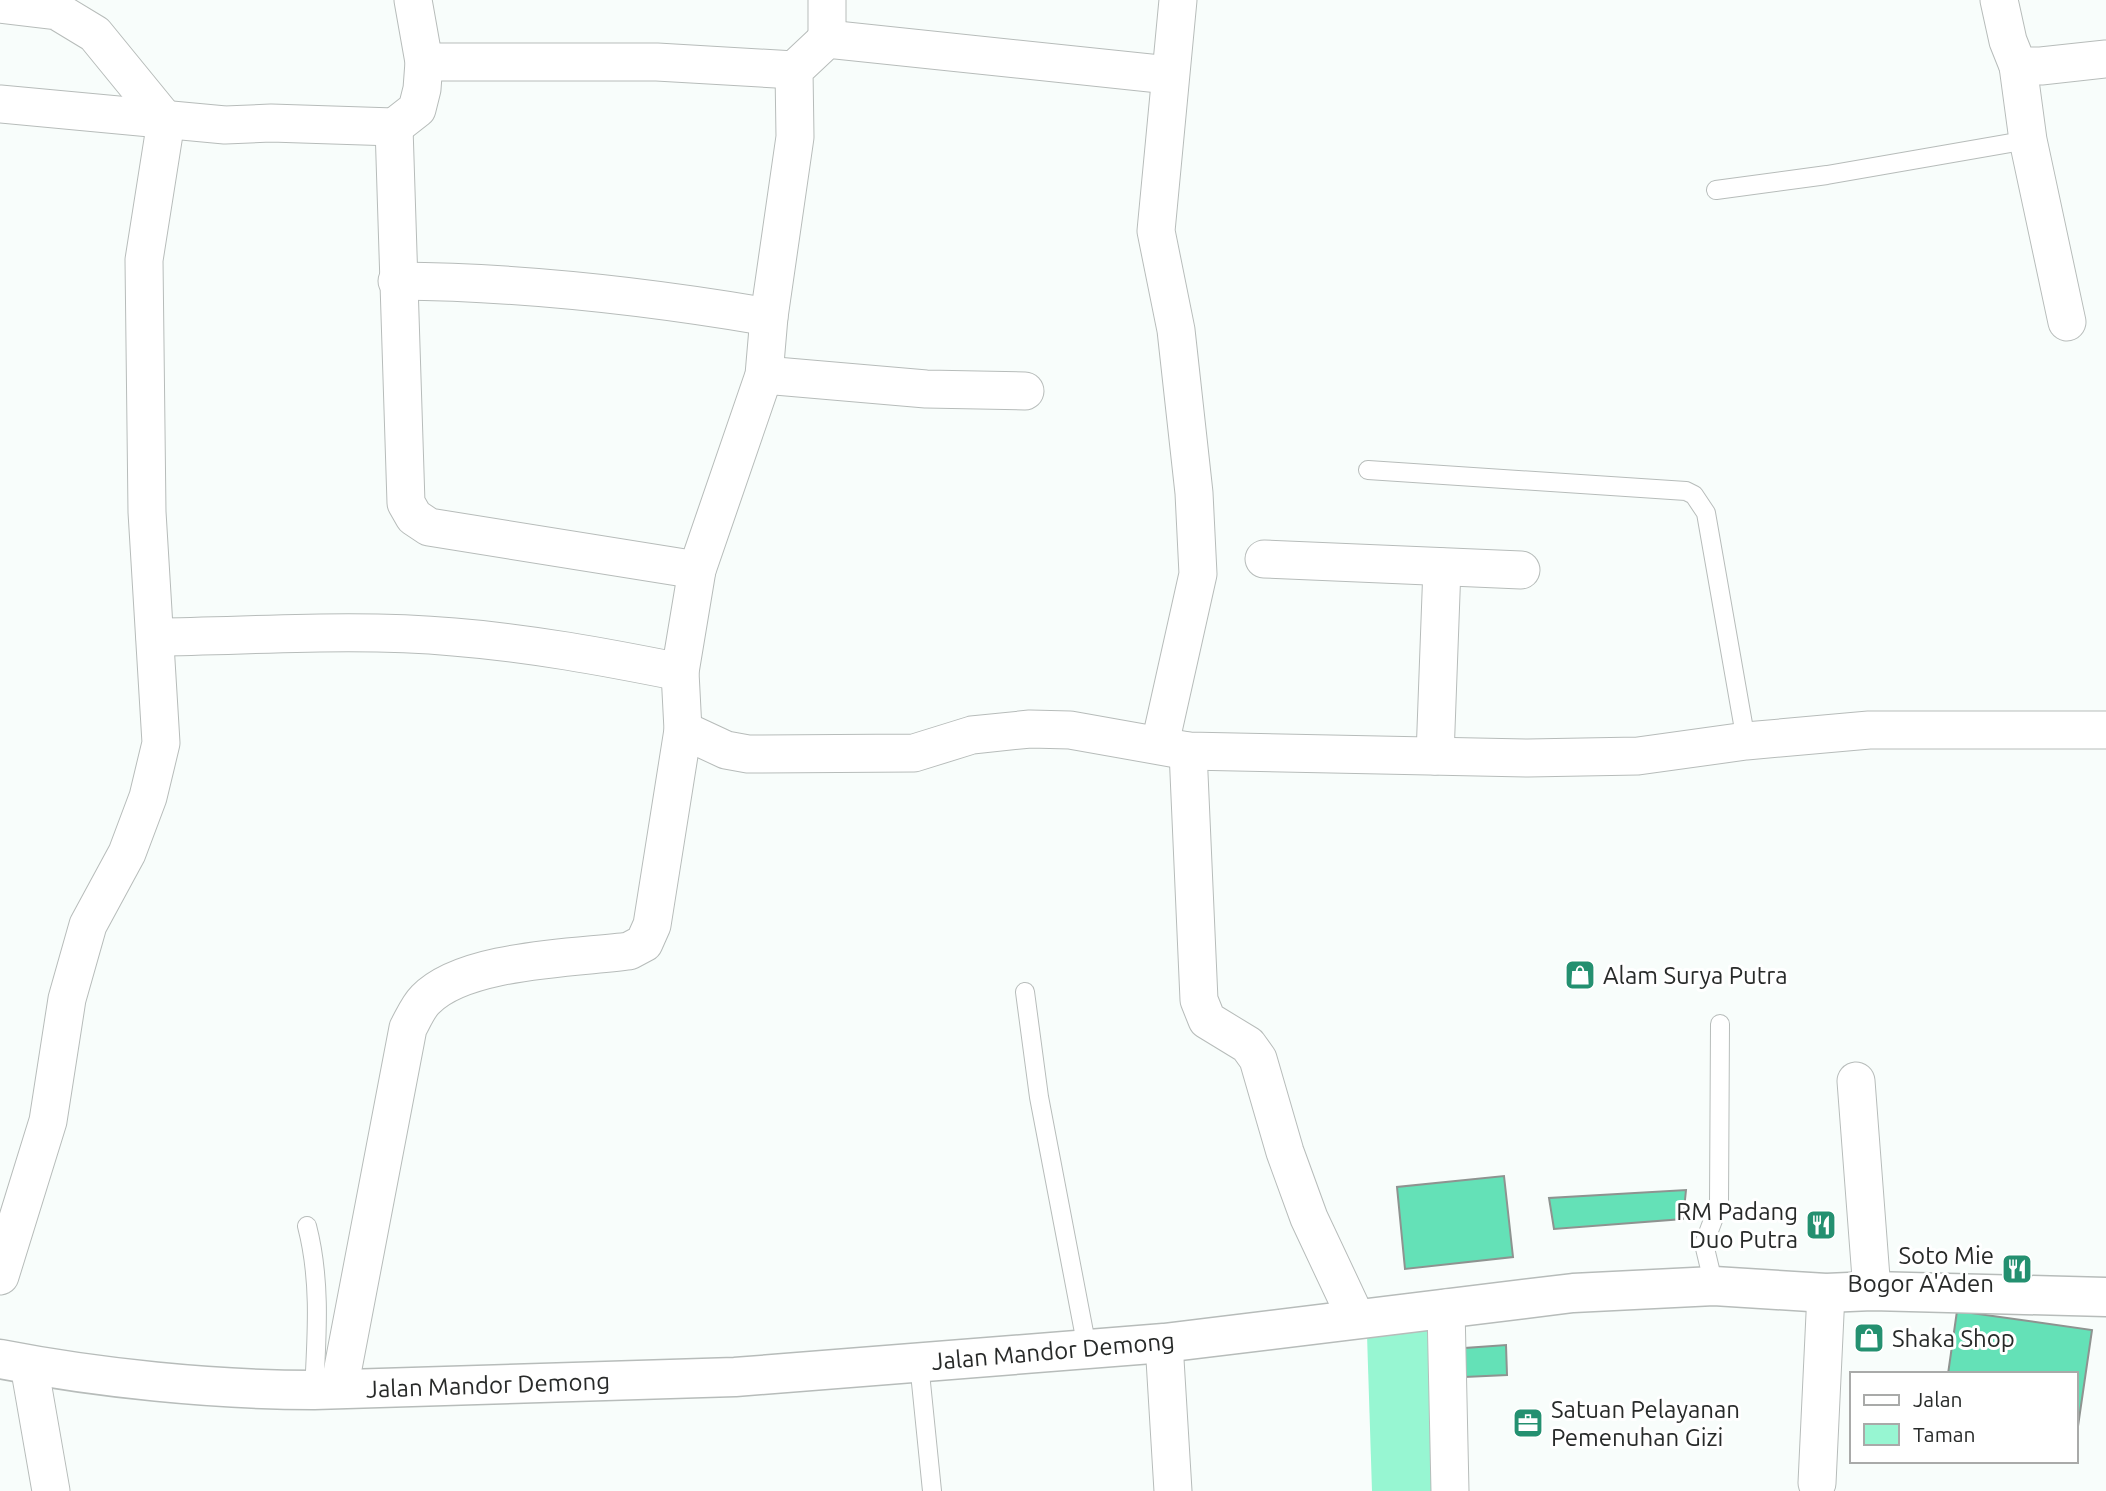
<svg xmlns="http://www.w3.org/2000/svg" width="2106" height="1491" font-family="Ubuntu,sans-serif">
	<rect width="100%" height="100%" fill="#f8fdfb"/>
	<path fill="#97f6d2" d="M1434 1324 1438 1491H1372L1367 1335Z"/>
	<g fill="#64e1b7" stroke="#8e9390" stroke-width="2">
		<path d="M1504 1176 1513 1257 1405 1269 1397 1187Z"/>
		<path d="M1686 1190 1683 1219 1554 1229 1549 1198Z"/>
		<path d="M1957 1311 2092 1330 2077 1433 2076 1374H1948Z"/>
		<path d="M1506 1345 1507 1375 1465 1377V1348Z"/>
	</g>
	<g fill="none" stroke-linecap="round" stroke-linejoin="round">
		<g stroke="#b7bcba" stroke-width="20">
			<g id="service">
				<path d="M1716 190 1827 175 2028 140"/>
				<path d="M1368 470 1686 491 1694 495 1706 513 1746 741"/>
				<path d="M1025 992 1039 1097 1087 1348"/>
				<path d="M307 1226C321 1280 317 1334 314 1390"/>
				<path d="M1714 1286 1704 1244 1719 1204 1720 1024"/>
				<path d="M919 1363 932 1491"/>
			</g>
		</g>
		<g stroke="#b7bcba" stroke-width="39">
			<g id="minor">
				<path d="M1999 0 2008 41 2018 66H2041L2106 59"/>
				<path d="M0 4 57 11 95 34 166 121 144 260 147 512 161 743 148 797 127 853 88 925 67 999 48 1121 0 1276"/>
				<path d="M827 39V0"/>
				<path d="M424 62H657L794 70"/>
				<path d="M2018 66 2028 140 2067 322"/>
				<path d="M0 104 225 125 271 123 394 127 417 109 422 89 424 62 413 0"/>
				<path d="M394 127 406 503 414 517 429 527 697 570"/>
				<path d="M397 281C521 282 646 296 769 317"/>
				<path d="M764 375 926 389 1025 391"/>
				<path d="M1264 559 1521 570"/>
				<path d="M155 637C254 636 355 628 454 637 530 643 605 657 680 672"/>
				<path d="M683 730 726 750 748 754 914 753 972 735 1030 729 1070 730 1188 751 1528 758 1638 756 1746 741 1869 730H2106"/>
				<path d="M1160 744 1198 574 1194 493 1176 330 1156 231 1178 0"/>
				<path d="M1188 751 1199 1000 1207 1020 1248 1045 1258 1059 1285 1152 1309 1218 1356 1318"/>
				<path d="M1435 756 1442 567"/>
				<path d="M1856 1081 1872 1291"/>
				<path d="M1446 1308 1450 1491"/>
				<path d="M1164 1343 1173 1491"/>
				<path d="M29 1365 51 1491"/>
				<path d="M339 1389 408 1028C413 1019 418 1007 425 1000 464 959 575 958 629 951L644 943 652 925 683 730 680 672 697 570 764 375 769 317 795 137 794 70 827 39 1169 75"/>
				<path d="M1817 1483 1826 1293"/>
			</g>
		</g>
		<g stroke="#b7bcba" stroke-width="41">
			<path id="secondary" d="M0 1359C97 1378 215 1390 314 1390L735 1377 1164 1343 1573 1293 1714 1286 1826 1293 1872 1291 2106 1297"/>
		</g>
		<use href="#service" stroke="#fff" stroke-width="18"/>
		<use href="#minor" stroke="#fff" stroke-width="37"/>
		<use href="#secondary" stroke="#fff" stroke-width="38"/>
	</g>
	<defs>
		<g id="shop-square" transform="scale(1.575)"><rect x="-9" y="-9" width="18" height="18" rx="4" fill="#249070" stroke="#fff"/><path d="M-5-2.5h2.3a2.7 3.5 0 0 1 5.4 0H5L5.5 6h-11ZM-1.5-2.5h3a1.5 2.3 0 0 0-3 0Z" fill="#fff"/></g>
		<g id="restaurant-square" transform="scale(1.575)"><rect x="-9" y="-9" width="18" height="18" rx="4" fill="#249070" stroke="#fff"/><path d="M-5-6h1v4h1v-4h1v4h1v-4h1v5L-1.5 .5V6h-2V.5L-5-1ZM5-6V6H3V1.5H1.5Q1.5-4 5-6Z" fill="#fff"/></g>
		<g id="office-square" transform="scale(1.575)"><rect x="-9" y="-9" width="18" height="18" rx="4" fill="#249070" stroke="#fff"/><path d="M-6-3h4V-5.5h4V-3h4V5H-6ZM-1-4.5V-3h2v-1.5ZM-6 0V1H6V0Z" fill="#fff"/></g>
	</defs>
	<g fill-rule="evenodd">
		<use href="#shop-square" x="1580" y="975"/>
		<use href="#restaurant-square" x="1821" y="1225"/>
		<use href="#restaurant-square" x="2017" y="1269"/>
		<use href="#shop-square" x="1869" y="1338"/>
		<use href="#office-square" x="1528" y="1423"/>
	</g>
	<g text-anchor="middle" dominant-baseline="central" stroke-width="6" stroke-linejoin="round" paint-order="stroke">
		<g font-size="24" fill="#282a29" stroke="#fff" text-anchor="start">
			<text x="1603" y="975">Alam Surya Putra</text>
			<text x="1798" y="1211" text-anchor="end">RM Padang<tspan x="1798" dy="28">Duo Putra</tspan></text>
			<text x="1994" y="1255" text-anchor="end">Soto Mie<tspan x="1994" dy="28">Bogor A'Aden</tspan></text>
			<text x="1892" y="1338">Shaka Shop</text>
			<text x="1551" y="1409">Satuan Pelayanan<tspan x="1551" dy="28">Pemenuhan Gizi</tspan></text>
		</g>
		<g font-size="24" fill="#282a29" stroke="#fff">
			<text transform="translate(1053 1351) rotate(-5)">Jalan Mandor Demong</text>
			<text transform="translate(488 1385) rotate(-2)">Jalan Mandor Demong</text>
		</g>
	</g>
	<rect x="1850" y="1372" width="228" height="91" fill="#ffffff" stroke="#a9aaa9" stroke-width="2"/>
	<rect x="1864" y="1395" width="35" height="10" fill="#ffffff" stroke="#a9aaa9" stroke-width="2"/>
	<text x="1913" y="1407" font-size="21" fill="#282a29">Jalan</text>
	<rect x="1864" y="1424" width="35" height="21" fill="#97f6d2" stroke="#a9aaa9" stroke-width="2"/>
	<text x="1913" y="1442" font-size="21" fill="#282a29">Taman</text>
</svg>
